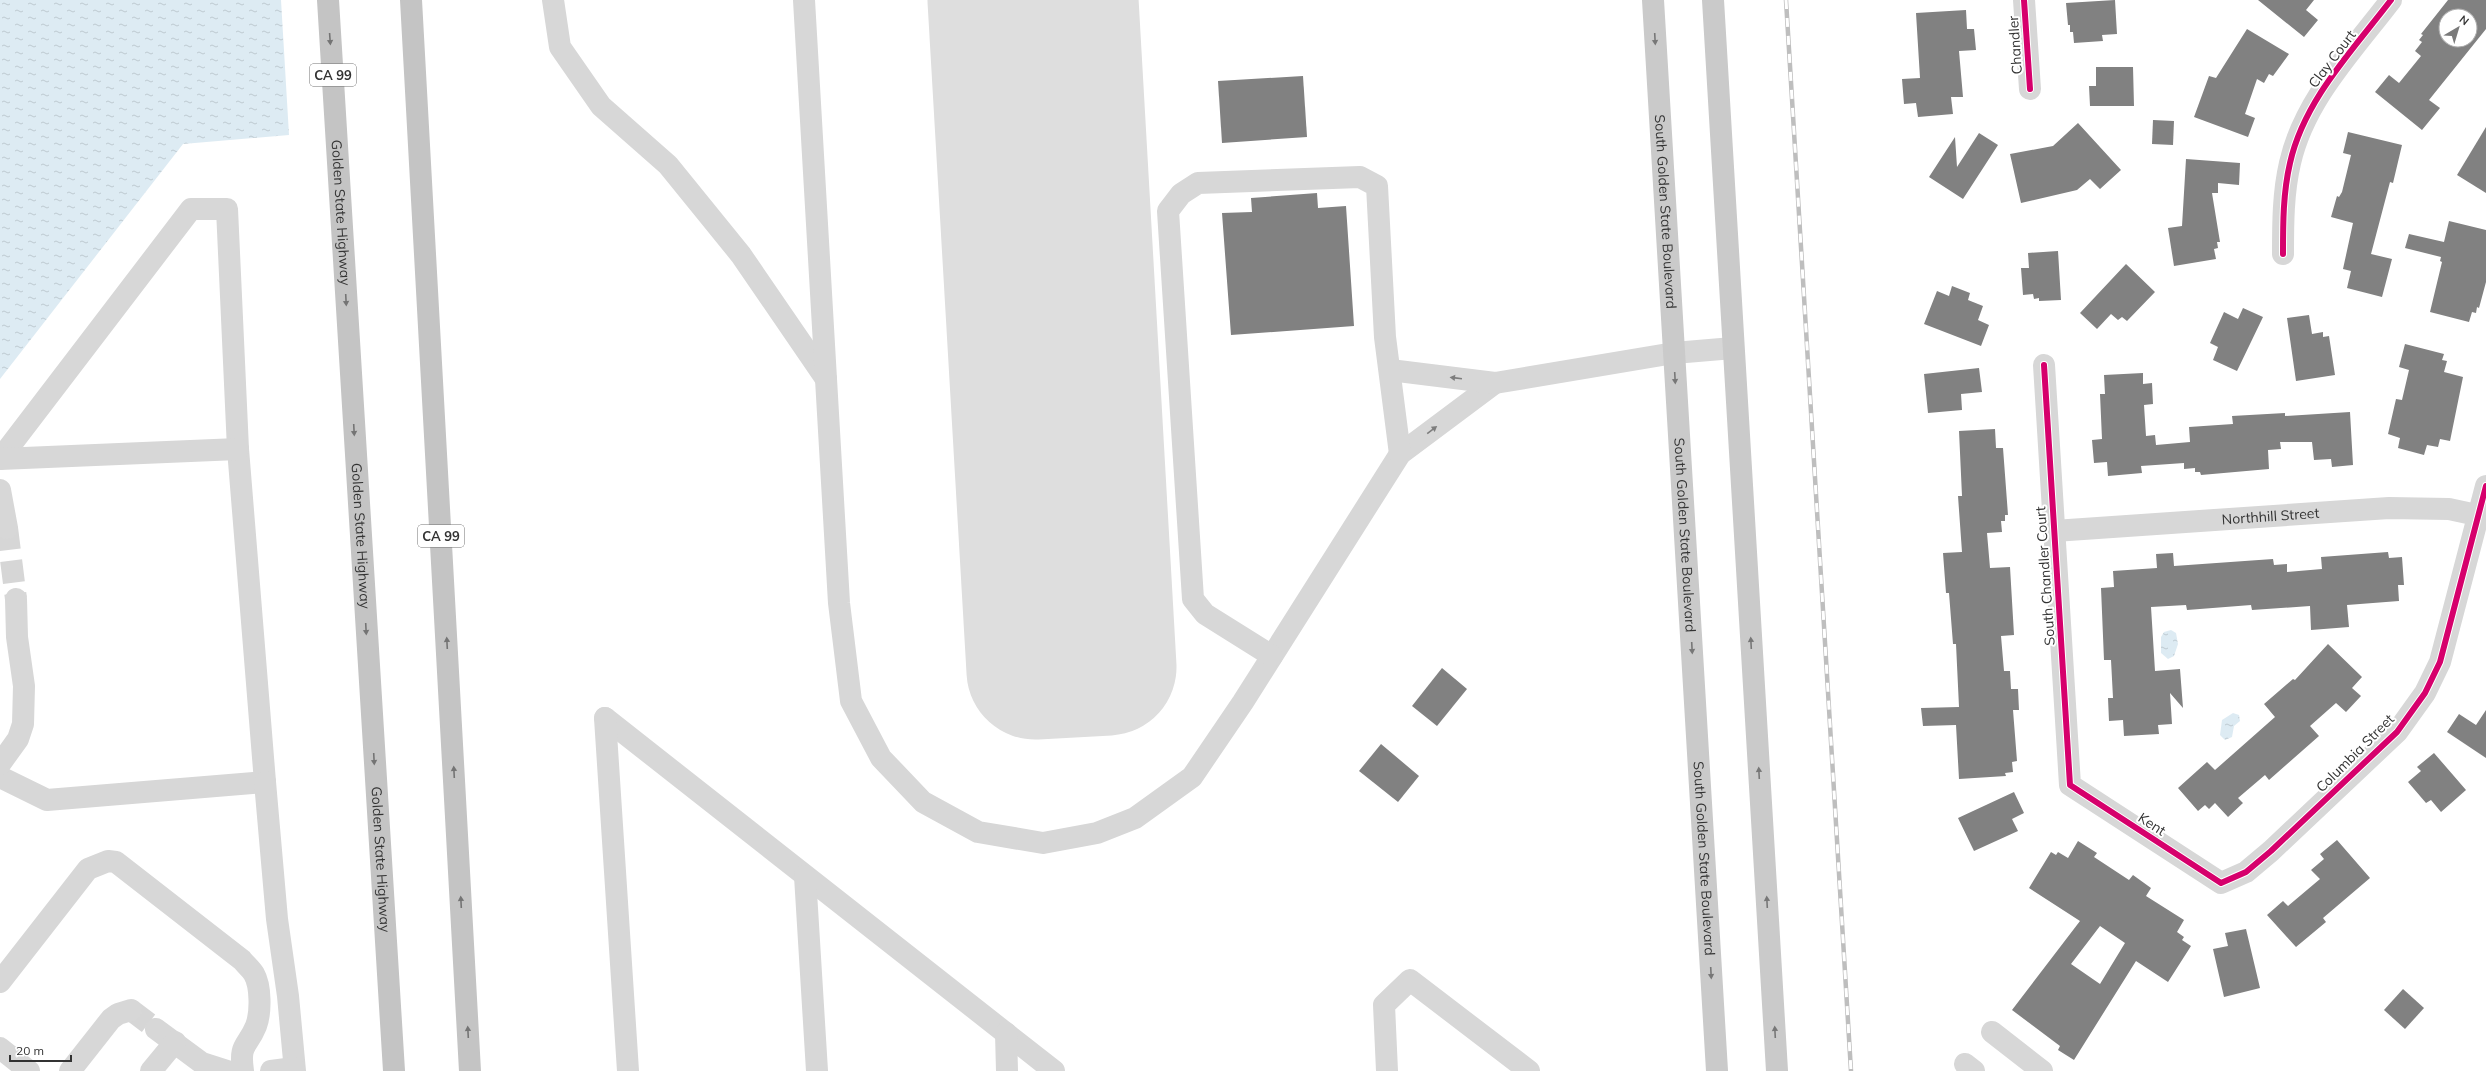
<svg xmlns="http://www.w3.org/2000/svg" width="2486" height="1071" font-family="Mulish,sans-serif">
	<defs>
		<pattern id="water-ripples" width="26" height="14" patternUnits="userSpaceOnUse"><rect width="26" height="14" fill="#ddebf3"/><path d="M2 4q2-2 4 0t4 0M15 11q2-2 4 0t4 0" fill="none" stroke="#becad1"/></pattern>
	</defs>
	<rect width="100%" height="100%" fill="#fff"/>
	<g fill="url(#water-ripples)">
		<path d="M0 0H281L289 135 183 144 0 379Z"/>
		<path d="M2171 630 2176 633 2178 644 2174 656 2168 659 2161 653V637L2164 632Z"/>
		<path d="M2233 713 2239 715 2240 721 2234 726 2232 737 2225 740 2220 735 2222 720Z"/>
	</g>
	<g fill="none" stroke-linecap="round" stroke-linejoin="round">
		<path stroke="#dedede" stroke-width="137" d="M996 0 1035 671 1108 667 1070 0"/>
	</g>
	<g fill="#818181" fill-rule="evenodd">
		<path d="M2115 0 2117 34 2102 35 2103 41 2074 43 2073 32H2070V25H2068L2066 3Z"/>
		<path d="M2258 0H2314L2306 10 2318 20 2304 37Z"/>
		<path d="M2448 0H2486V29L2429 100 2440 108 2422 130 2375 92 2389 75 2399 83 2421 56 2415 51 2422 42 2419 40 2423 35 2421 34ZM2446 16H2470V40H2446Z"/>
		<path d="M1966 10 1967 29H1974L1976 50 1959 51 1963 97H1951L1953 114 1918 117 1916 103 1904 104 1902 79 1920 78 1916 13Z"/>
		<path d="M2247 29 2289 54 2273 76 2269 74 2264 83 2257 79 2245 114 2255 118 2248 137 2194 117 2209 76 2216 78Z"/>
		<path d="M2096 67H2133L2134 106H2090L2089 86H2096Z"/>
		<path d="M1303 76 1307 137 1222 143 1218 81Z"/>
		<path d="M2153 120 2174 121 2173 145 2152 144Z"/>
		<path d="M2078 123 2121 170 2100 189 2090 179 2077 190 2021 203 2010 154 2053 146Z"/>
		<path d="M2486 127V193L2457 175Z"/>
		<path d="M2348 132 2402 145 2393 183 2390 182 2371 254 2392 259 2382 297 2347 288 2351 271 2343 269 2353 223 2331 217 2337 196 2339 197 2342 192 2351 155 2343 153Z"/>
		<path d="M1979 133 1998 145 1963 199 1929 177 1955 137 1957 167Z"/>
		<path d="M2186 159 2240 163 2239 185 2218 183V193H2212L2220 242H2217L2218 248 2214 249 2216 259 2174 266 2168 228 2182 226Z"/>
		<path d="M1317 193 1318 208 1346 206 1354 326 1231 335 1222 213 1252 212 1251 198Z"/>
		<path d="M2449 221 2486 230V282L2479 308 2477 307 2476 313 2472 312 2469 322 2430 312 2442 262 2440 261 2441 257 2405 248 2409 234 2444 242Z"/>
		<path d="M2058 251 2061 300 2039 301V298L2034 299 2033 294 2023 295 2021 268H2029L2028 253Z"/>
		<path d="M2126 264 2155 292 2127 321 2122 317 2118 320 2111 314 2097 329 2080 313Z"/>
		<path d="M1952 286 1970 293 1968 300 1983 306 1978 320 1989 325 1981 346 1924 324 1937 291 1949 296Z"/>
		<path d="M2243 308 2263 317 2237 371 2213 360 2218 347 2210 343 2224 312 2238 319Z"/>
		<path d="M2309 315 2312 334 2323 332V337L2329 336 2335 375 2296 381 2287 318Z"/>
		<path d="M2405 344 2444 354 2442 360 2447 361 2444 372 2463 377 2450 441 2440 439 2438 447 2427 445 2424 455 2398 448 2400 438 2388 434 2396 399 2402 400 2409 370 2399 367Z"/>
		<path d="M1979 368 1982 392 1961 394 1962 410 1928 413 1924 374Z"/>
		<path d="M2143 373V384L2152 383 2153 404 2144 405 2146 436 2155 435 2156 445 2190 442 2189 427 2233 424 2232 416 2285 413V416L2350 412 2353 465 2332 467 2331 459 2314 460 2312 442H2280L2281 449 2268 450 2269 469 2201 475 2200 472H2195V468L2184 469V463L2141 466 2142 473 2108 476 2107 462 2094 463 2092 440 2102 439 2100 394H2105L2104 375Z"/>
		<path d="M1995 429 1996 448H2003L2008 515H2005V521H2001L2002 532 1987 533 1990 568 2010 567 2014 635 2001 636 2004 671H2010L2011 689H2018L2019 710H2013L2017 761 2012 762 2013 772 2005 773 2006 776 1959 779 1956 725 1923 726 1921 708 1959 707 1956 644H1953L1949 593H1946L1943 553 1962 552 1958 496H1962L1959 431Z"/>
		<path d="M2388 552 2389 558 2402 557 2404 585H2398L2399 601 2347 605 2349 627 2311 630 2310 606 2252 610 2251 605 2187 610 2186 605 2151 607 2155 671 2180 669 2183 708 2170 693 2172 724 2158 725 2159 734 2124 736 2123 720 2109 721 2108 698H2113L2111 660H2104L2101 588 2114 587 2113 571 2157 568 2156 554 2173 553 2174 566 2273 559 2274 565 2287 564V572L2322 569 2321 557Z"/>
		<path d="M2328 644 2362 677 2352 688 2361 696 2346 712 2336 703 2310 726 2319 736 2269 780 2265 775 2238 798 2243 803 2228 817 2215 803 2209 809 2205 805 2198 811 2178 788 2207 762 2215 770 2275 717 2264 704 2293 679 2295 680Z"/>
		<path d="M1442 668 1467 689 1437 726 1412 706Z"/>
		<path d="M2486 710V758L2447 732 2459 714 2476 725Z"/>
		<path d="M1381 744 1419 776 1398 802 1359 771Z"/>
		<path d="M2434 753 2466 790 2441 812 2431 800 2426 803 2408 782 2421 771 2417 767Z"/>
		<path d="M2014 792 2024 813 2012 819 2018 831 1974 851 1958 818Z"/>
		<path d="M2337 840 2370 878 2323 918 2326 922 2296 947 2267 915 2283 901 2288 906 2320 879 2311 870 2324 859 2320 854Z"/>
		<path d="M2078 841 2097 853 2094 857 2129 880 2133 875 2151 888 2146 896 2184 920 2177 932 2184 937 2182 940 2191 946 2168 982 2136 961 2074 1060 2058 1050 2060 1046 2012 1010 2080 921 2029 888 2051 852 2056 855 2058 852 2068 858ZM2100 926 2125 943 2100 984 2071 964Z"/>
		<path d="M2246 929 2260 988 2224 997 2213 949 2228 946 2225 933Z"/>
		<path d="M2403 989 2424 1008 2405 1029 2384 1010Z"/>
	</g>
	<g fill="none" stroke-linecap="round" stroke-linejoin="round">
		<g stroke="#d6d6d6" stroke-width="22" stroke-dasharray="22 11" stroke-linecap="butt">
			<path d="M7 528 16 599"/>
			<path d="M131 1010 156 1029"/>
		</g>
		<g stroke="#d7d7d7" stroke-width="22">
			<path d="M553 0 560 47 601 106 668 165 741 255 826 379"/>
			<path d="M804 0 839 603 851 701 881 758 923 802 978 832 1043 843 1097 833 1135 818 1192 777 1243 702 1400 454 1495 383"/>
			<path d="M2024 0 2030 89"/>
			<path d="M2283 254C2283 224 2283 193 2290 163 2304 100 2353 50 2391 0"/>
			<path d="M2044 365 2070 785 2221 883 2246 872 2271 851 2397 732 2425 693 2440 662 2486 486"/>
			<path d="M1390 370 1495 383 1674 353 1733 348"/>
			<path d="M0 459 191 209H227L238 449 265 782 47 800 0 777"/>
			<path d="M0 459 238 449"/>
			<path d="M0 490 7 528"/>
			<path id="s1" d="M2054 531 2389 508 2449 509 2486 517"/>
			<path d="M1272 656 1205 614 1193 599 1168 211 1181 194 1198 183 1360 177 1377 186 1385 337 1400 454"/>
			<path d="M605 718 1054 1071"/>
			<path d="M605 718 628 1071"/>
			<path d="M0 764 18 739 23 724 24 686 17 637 16 599"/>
			<path d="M265 782 277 919 288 996 295 1071"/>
			<path d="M805 876 817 1071"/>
			<path d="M0 982 88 869 108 861 116 862 242 960C246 965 251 969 254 974 261 986 261 1013 256 1026 247 1048 239 1043 243 1071"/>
			<path d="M156 1029 202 1063 227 1071"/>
			<path d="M1992 1032 2042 1071"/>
			<path d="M1006 1033 1007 1071"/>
			<path d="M0 1048 29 1071"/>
			<path d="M1965 1064 1974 1071"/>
			<path d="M70 1071 111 1019 118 1014 131 1010"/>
			<path d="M151 1071 175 1042"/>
			<path d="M271 1071 294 1068"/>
			<path d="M1387 1071 1384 1005 1410 980 1529 1071"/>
		</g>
		<g stroke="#cacaca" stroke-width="22">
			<path id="s2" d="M1653 0 1717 1071"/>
			<path d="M1713 0 1777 1071"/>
		</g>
		<g stroke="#c4c4c4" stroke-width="22">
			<path id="s3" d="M328 0 394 1071"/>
			<path d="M411 0 470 1071"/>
		</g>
		<g stroke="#bebebe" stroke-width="4.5">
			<path id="rail" d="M1786 0 1851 1071"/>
		</g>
		<use href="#rail" stroke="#fff" stroke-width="3" stroke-dasharray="9" stroke-linecap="butt"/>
		<g stroke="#fff" stroke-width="8">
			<g id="cycleway">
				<path d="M2024 0 2030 89"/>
				<path d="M2283 254C2283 224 2283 193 2290 163 2304 100 2353 50 2391 0"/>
				<path d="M2044 365 2070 785 2221 883 2246 872 2271 851 2397 732 2425 693 2440 662 2486 486"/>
			</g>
		</g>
		<use href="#cycleway" stroke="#d6006c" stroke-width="6"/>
	</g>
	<defs><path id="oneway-solid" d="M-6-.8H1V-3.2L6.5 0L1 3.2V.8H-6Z"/></defs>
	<g fill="#747474">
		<use href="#oneway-solid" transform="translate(330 39) rotate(86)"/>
		<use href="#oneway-solid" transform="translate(346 300) rotate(87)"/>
		<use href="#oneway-solid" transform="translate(354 430) rotate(87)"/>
		<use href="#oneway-solid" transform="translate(366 629) rotate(87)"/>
		<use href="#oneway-solid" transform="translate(447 643) rotate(-93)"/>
		<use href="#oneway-solid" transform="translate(374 759) rotate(87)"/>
		<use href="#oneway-solid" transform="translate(454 772) rotate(-93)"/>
		<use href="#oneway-solid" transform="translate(461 902) rotate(-93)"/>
		<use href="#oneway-solid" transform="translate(468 1032) rotate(-93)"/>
	</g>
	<g fill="#777">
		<use href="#oneway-solid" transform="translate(1655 39) rotate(87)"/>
		<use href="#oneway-solid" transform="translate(1675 378) rotate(87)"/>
		<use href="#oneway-solid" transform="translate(1751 643) rotate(-93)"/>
		<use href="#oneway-solid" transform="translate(1692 648) rotate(87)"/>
		<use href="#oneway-solid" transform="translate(1759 773) rotate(-93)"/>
		<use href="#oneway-solid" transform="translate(1767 902) rotate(-93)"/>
		<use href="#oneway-solid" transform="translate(1711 973) rotate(87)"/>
		<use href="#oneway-solid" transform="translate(1775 1032) rotate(-93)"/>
	</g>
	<g fill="#7d7d7d">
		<use href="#oneway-solid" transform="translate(1456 378) rotate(-173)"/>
		<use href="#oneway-solid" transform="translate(1432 430) rotate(-37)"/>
	</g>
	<g text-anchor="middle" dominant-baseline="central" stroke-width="4" stroke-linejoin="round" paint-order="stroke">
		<g fill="#fff" stroke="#707070" stroke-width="1">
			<rect x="310" y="64" width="46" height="22" rx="3"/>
			<rect x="418" y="525" width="46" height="22" rx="3"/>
		</g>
		<g font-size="13" font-weight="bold" fill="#333">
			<text x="333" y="75">CA 99</text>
			<text x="441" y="536">CA 99</text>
		</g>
		<g font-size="14" fill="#333" stroke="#fff">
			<text transform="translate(2015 45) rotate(-94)">Chandler</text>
			<text transform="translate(2332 59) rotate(-53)">Clay Court</text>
			<text stroke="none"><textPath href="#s3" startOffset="213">Golden State Highway</textPath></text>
			<text stroke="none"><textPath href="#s2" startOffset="212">South Golden State Boulevard</textPath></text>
			<text stroke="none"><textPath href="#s1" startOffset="217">Northhill Street</textPath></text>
			<text stroke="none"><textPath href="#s2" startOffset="536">South Golden State Boulevard</textPath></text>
			<text stroke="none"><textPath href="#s3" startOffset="537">Golden State Highway</textPath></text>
			<text transform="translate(2045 576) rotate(-94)">South Chandler Court</text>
			<text transform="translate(2355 753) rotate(-45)">Columbia Street</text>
			<text transform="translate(2152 824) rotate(33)">Kent</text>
			<text stroke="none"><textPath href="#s3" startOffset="861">Golden State Highway</textPath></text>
			<text stroke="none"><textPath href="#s2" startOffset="860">South Golden State Boulevard</textPath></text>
		</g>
	</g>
	<g transform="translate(2458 28) rotate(38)"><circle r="19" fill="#ffffff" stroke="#adadad"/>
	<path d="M0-3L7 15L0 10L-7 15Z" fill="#7a7a7a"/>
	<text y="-6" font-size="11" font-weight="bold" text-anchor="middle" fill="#333333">N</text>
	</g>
	<path d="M10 1055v6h61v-6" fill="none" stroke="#333333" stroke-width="2"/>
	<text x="16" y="1055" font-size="12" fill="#333333" stroke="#ffffff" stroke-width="3" paint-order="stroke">20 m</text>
</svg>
